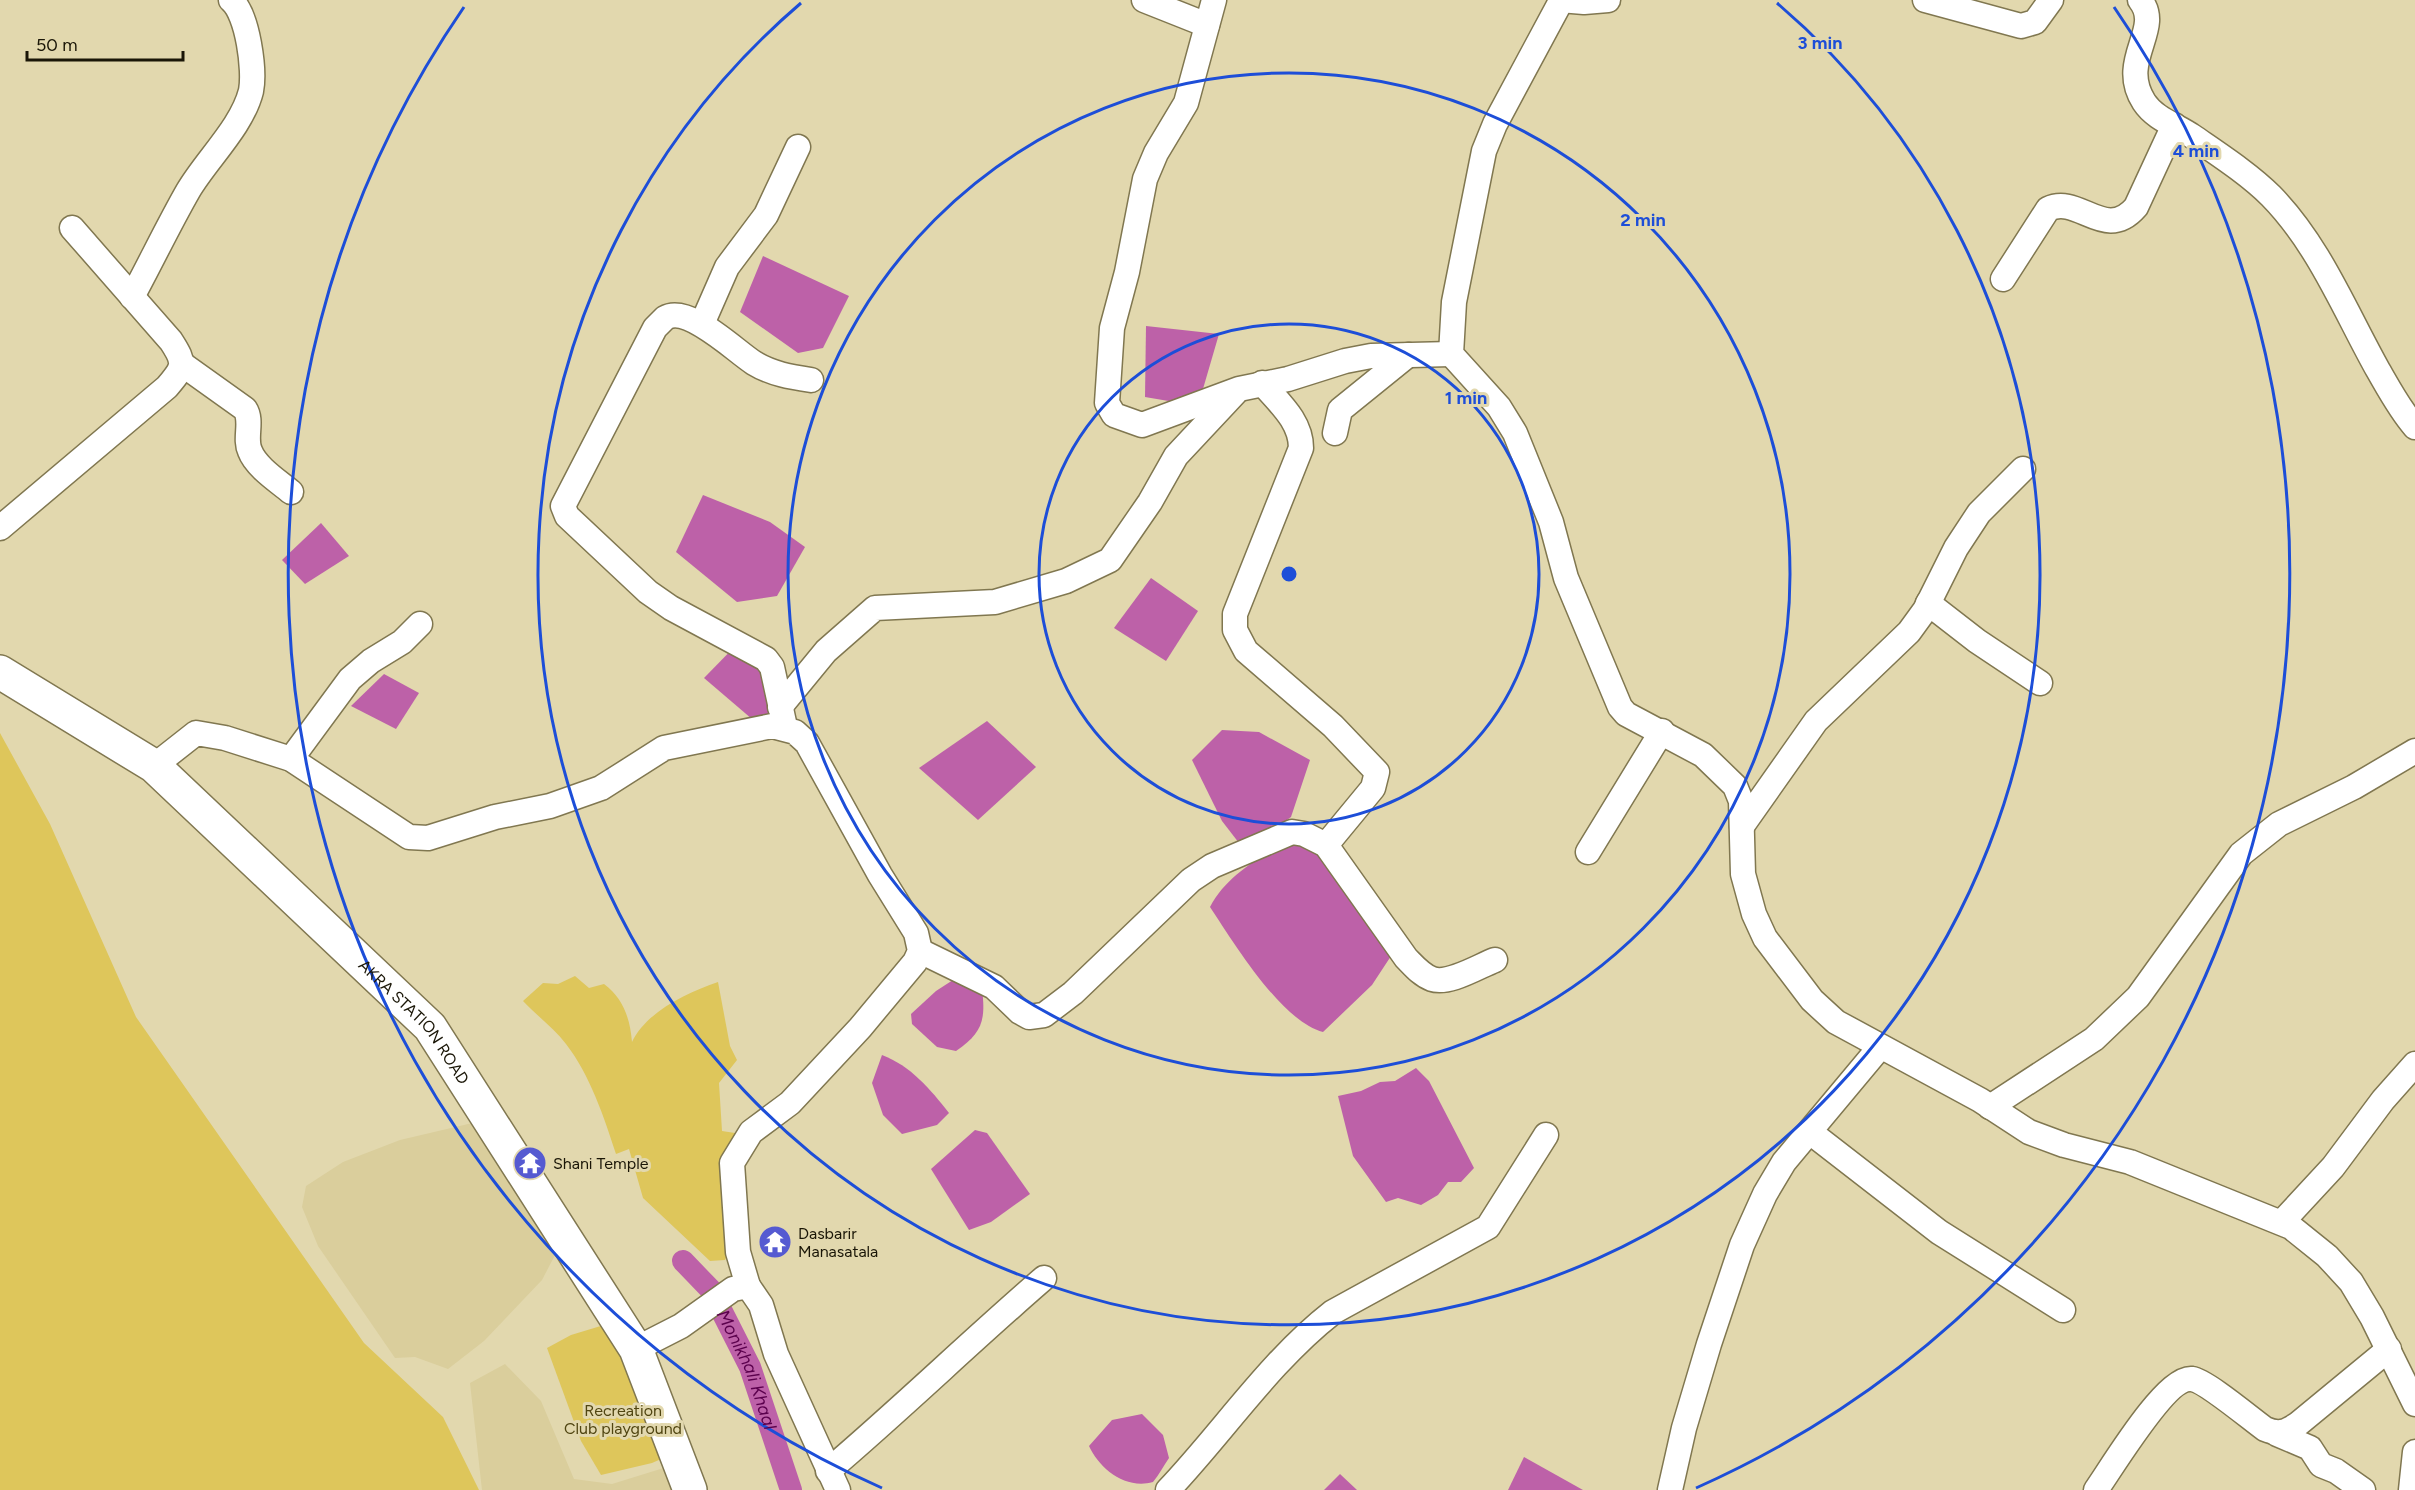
<svg xmlns="http://www.w3.org/2000/svg" width="2415" height="1490" font-family="Figtree,sans-serif">
	<rect width="100%" height="100%" fill="#e2d8ae"/>
	<g fill="#dace9c">
		<path d="M485 1120 559 1236 555 1255 542 1280 484 1341 448 1369 415 1357 395 1358 318 1246 302 1207 306 1186 343 1162 400 1140Z"/>
		<path d="M505 1364 541 1401 574 1479 612 1484 683 1462 706 1490H482L470 1383Z"/>
	</g>
	<g fill="#dec65b">
		<path d="M0 733 50 824 136 1017 364 1343 443 1417 479 1490H0Z"/>
		<path d="M575 976 589 988 604 984C623 998 630 1018 632 1042 647 1011 687 993 718 982L730 1046 737 1060 719 1083 722 1131 735 1133 738 1143 721 1168 723 1203 732 1245 725 1260 710 1261 643 1198 629 1149 616 1154C604 1117 590 1075 566 1044 554 1028 536 1015 523 1001L543 983 558 984Z"/>
		<path d="M604 1325 686 1448 652 1463 601 1475 581 1441 547 1348 571 1335Z"/>
	</g>
	<g fill="#bd61a8">
		<path d="M763 256 849 296 823 348 798 353 740 312Z"/>
		<path d="M1146 326 1219 334 1198 406 1145 397Z"/>
		<path d="M703 495 770 522 805 547 777 596 737 602 676 552Z"/>
		<path d="M321 523 349 556 305 584 282 560Z"/>
		<path d="M1151 578 1198 611 1166 661 1114 628Z"/>
		<path d="M747 634 791 699 759 725 704 678Z"/>
		<path d="M384 674 419 693 396 729 351 706Z"/>
		<path d="M987 721 1036 767 978 820 919 768Z"/>
		<path d="M1222 730 1259 732 1310 760 1291 817 1257 842 1239 843 1222 821 1192 760Z"/>
		<path d="M1297 836 1327 852 1391 956 1372 985 1323 1032C1281 1021 1234 943 1210 907 1228 873 1264 855 1297 836Z"/>
		<path d="M953 980 982 989C986 1021 982 1033 956 1051L937 1047 912 1024 911 1014 936 991Z"/>
		<path d="M882 1055C911 1066 930 1089 949 1113L937 1125 902 1134 883 1115 872 1083Z"/>
		<path d="M1416 1068 1429 1081 1474 1168 1461 1182H1448L1438 1195 1421 1205 1398 1198 1386 1202 1353 1156 1338 1096 1361 1091 1380 1082 1395 1081Z"/>
		<path d="M975 1130 987 1133 1030 1194 991 1222 969 1230 931 1169Z"/>
		<path d="M1142 1414 1163 1435 1169 1458C1164 1465 1159 1475 1153 1482 1125 1490 1099 1468 1089 1446L1112 1420Z"/>
		<path d="M1524 1457 1583 1490H1508Z"/>
		<path d="M1340 1474 1357 1490H1324Z"/>
	</g>
	<g fill="none" stroke-linecap="round" stroke-linejoin="round">
		<path stroke="#bd61a8" stroke-width="22" id="s1" d="M683 1261 711 1290 750 1367 791 1490"/>
		<g stroke="#807750" stroke-width="27">
			<g id="street">
				<path d="M1144 0 1207 25"/>
				<path d="M1214 0 1186 103 1156 153 1145 179 1127 272 1112 328 1107 403 1114 415 1142 425 1239 389 1288 379 1345 361 1371 356 1451 354"/>
				<path d="M1560 0 1584 2 1608 0"/>
				<path d="M1925 0 2021 26 2035 22 2051 0"/>
				<path d="M2140 0C2164 29 2117 60 2144 102 2155 119 2176 125 2192 136 2218 154 2249 174 2271 196 2319 245 2345 311 2378 370 2389 389 2400 410 2415 427"/>
				<path d="M1561 1 1495 124 1484 151 1454 302 1451 354 1499 407 1515 433 1551 522 1566 578 1620 707 1626 714 1703 755 1735 786 1741 801 1743 874 1754 914 1765 938 1812 1000 1836 1022 1980 1100 2029 1132 2064 1145 2130 1162 2291 1227 2327 1256 2351 1282 2372 1317 2415 1404"/>
				<path d="M2003 279 2048 209C2079 194 2105 243 2136 207L2174 125"/>
				<path d="M132 297C151 262 168 226 188 191 206 160 242 127 251 91 255 71 248 14 231 0"/>
				<path d="M702 324 727 267 766 215 798 147"/>
				<path d="M182 364 245 409C253 421 244 438 250 451 256 467 278 481 291 492"/>
				<path d="M1262 383C1279 403 1301 421 1301 448L1235 614V630L1246 651 1333 726 1377 772 1373 788 1326 845"/>
				<path d="M1335 433 1340 410 1408 355"/>
				<path d="M0 528 167 387C184 367 186 364 171 341L72 228"/>
				<path d="M1928 603 1977 641 2040 683"/>
				<path d="M780 707 826 651 875 608 995 602 1066 581 1110 560 1150 502 1176 456 1235 393"/>
				<path d="M785 727 772 667 766 659 671 608 648 592 567 516 563 506 655 328C658 325 662 321 665 318 688 304 735 351 754 363 772 374 791 377 811 380"/>
				<path d="M291 759 350 679 371 661 402 642 420 624"/>
				<path d="M154 766 196 733 225 738 291 759 409 837 428 838 495 817 550 806 601 788 664 748 772 726 795 732 807 743 880 875 916 933 920 951 915 962 860 1028 790 1103 751 1132 732 1163 738 1252 748 1286"/>
				<path d="M1742 826 1816 721 1909 632 1925 610 1956 548 1979 513 2023 469"/>
				<path d="M1588 852 1662 731"/>
				<path d="M920 951 994 987 1020 1012 1029 1017 1044 1015 1073 993 1191 880 1212 866 1292 832 1304 834 1326 845 1406 958C1413 965 1421 975 1432 979 1449 985 1479 966 1495 960"/>
				<path d="M1990 1107 2094 1039 2138 997 2241 854 2279 824 2354 787 2415 751"/>
				<path d="M1810 1132 1939 1232 2063 1310"/>
				<path d="M2282 1222 2333 1167 2383 1100 2415 1064"/>
				<path d="M636 1349 681 1326 733 1289 748 1286 761 1305 776 1354 838 1490"/>
				<path d="M2277 1434 2310 1448 2321 1465 2336 1471 2363 1490"/>
				<path d="M828 1471C902 1408 971 1341 1044 1278"/>
				<path d="M1168 1490C1224 1431 1269 1362 1333 1312L1488 1227 1546 1135"/>
				<path d="M1670 1490 1684 1428 1709 1344 1742 1245 1765 1194 1784 1162 1880 1047"/>
				<path d="M2096 1490C2111 1469 2166 1376 2192 1379 2206 1381 2251 1419 2265 1429 2279 1435 2286 1432 2298 1424L2389 1349"/>
				<path d="M2411 1490 2415 1452"/>
			</g>
		</g>
		<g stroke="#807750" stroke-width="36">
			<g id="secondary">
				<path id="s2" d="M0 672 154 766 430 1027 636 1349 690 1490"/>
			</g>
		</g>
		<use href="#street" stroke="#fff" stroke-width="24"/>
		<use href="#secondary" stroke="#fff" stroke-width="33"/>
	</g>
	<g fill="none" stroke="#1d4ed8" stroke-width="3">
		<circle cx="1289" cy="574" r="250"/>
		<circle cx="1289" cy="574" r="501"/>
		<path d="M1777 3A751 751 0 1 1 801 3"/>
		<path d="M882 1488A1001 1001 0 0 1 464 7M2114 7A1001 1001 0 0 1 1696 1488"/>
	</g>
	<defs>
		<g id="temple-disc" transform="scale(1.725)"><circle r="9.5" fill="#555ad1" stroke="#e2d8ae"/><path d="M0-6L5-2H3V0L6.5 2.5H4V6H1.5V3h-3V6H-4V2.5H-6.5L-3 0V-2H-5Z" fill="#fff"/></g>
	</defs>
	<g fill-rule="evenodd">
		<use href="#temple-disc" x="530" y="1163"/>
		<use href="#temple-disc" x="775" y="1242"/>
	</g>
	<g text-anchor="middle" dominant-baseline="central" stroke-width="6" stroke-linejoin="round" paint-order="stroke">
		<g font-size="16" fill="#1a1607" stroke="#e2d8ae">
			<text stroke="none"><textPath href="#s2" startOffset="546">AKRA STATION ROAD</textPath></text>
		</g>
		<g font-size="16" fill="#1a1607" stroke="#e2d8ae" text-anchor="start">
			<text x="553" y="1163">Shani Temple</text>
			<text x="798" y="1233">Dasbarir<tspan x="798" dy="18">Manasatala</tspan></text>
		</g>
		<g font-size="16" fill="#504511" stroke="#e2d8ae">
			<text x="623" y="1410">Recreation<tspan x="623" dy="18">Club playground</tspan></text>
		</g>
		<g font-size="18" font-style="italic" fill="#5b014d" stroke="#e2d8ae">
			<text stroke="none"><textPath href="#s1" startOffset="128">Monikhali Khaal</textPath></text>
		</g>
	</g>
	<circle cx="1289" cy="574" r="9" fill="#1d4ed8" stroke="#e2d8ae" stroke-width="3"/>
	<g font-size="18" text-anchor="middle" font-weight="bold" fill="#1d4ed8" stroke="#e2d8ae" stroke-width="6" stroke-linejoin="round" paint-order="stroke">
		<text x="1820" y="49">3 min</text>
		<text x="2196" y="157">4 min</text>
		<text x="1643" y="226">2 min</text>
		<text x="1466" y="404">1 min</text>
	</g>
	<path d="M27 51v9h156v-9" fill="none" stroke="#1a1607" stroke-width="3"/>
	<text x="36" y="51" font-size="18" fill="#1a1607" stroke="#e2d8ae" stroke-width="4.5" paint-order="stroke">50 m</text>
</svg>
